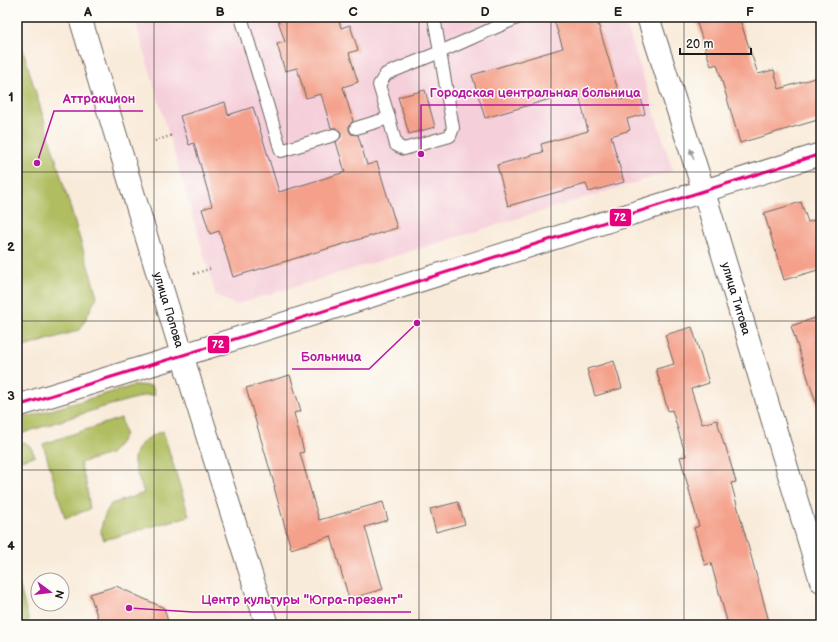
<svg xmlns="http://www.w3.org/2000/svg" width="838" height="642" font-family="'Balsamiq Sans',sans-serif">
	<rect width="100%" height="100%" fill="#fdfcf7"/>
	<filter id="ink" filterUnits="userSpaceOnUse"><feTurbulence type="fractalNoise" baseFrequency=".025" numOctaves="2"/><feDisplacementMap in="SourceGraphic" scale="8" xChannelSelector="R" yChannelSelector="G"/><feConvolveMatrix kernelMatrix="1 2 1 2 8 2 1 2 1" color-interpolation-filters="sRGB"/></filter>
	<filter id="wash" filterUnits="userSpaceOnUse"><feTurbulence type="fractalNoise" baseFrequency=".012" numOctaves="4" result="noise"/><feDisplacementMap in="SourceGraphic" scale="16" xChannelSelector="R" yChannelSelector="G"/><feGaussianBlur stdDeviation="0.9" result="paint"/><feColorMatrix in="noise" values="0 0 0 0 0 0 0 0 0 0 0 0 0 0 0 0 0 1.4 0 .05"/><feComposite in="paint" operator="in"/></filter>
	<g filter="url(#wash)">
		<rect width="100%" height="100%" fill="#f9ebda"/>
		<path fill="#f5cfda" d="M134 17H624L673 171 235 305 216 295Z"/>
		<g fill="#b0bd60" stroke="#666c3e">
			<path d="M17 30 97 296 80 330 17 349Z"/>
			<path d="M136 385 152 386 155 395H147L100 408 17 435V420Z"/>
			<path d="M121 418 125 434 120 443 110 454 80 463 86 483 90 509 65 518 43 444Z"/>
			<path d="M163 431 189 516 104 540 101 536C101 523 104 515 111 504L144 493C141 483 135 472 134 462 133 445 150 436 163 431Z"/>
			<path d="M24 442 30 446 35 456 17 461V443Z"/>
			<path d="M17 576 29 622 27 625H17Z"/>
		</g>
		<g id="blocks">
			<g fill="#f4a08a">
				<path d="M277 17H338L341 28 350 25 358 50 349 53 358 82 343 87 353 121 349 126V130L351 134 358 135 367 165 377 162 397 228 233 277 219 231 210 234 202 209 212 206 194 143 189 145 180 116 225 102 228 115 253 107 279 192 345 172 336 142 341 137V132L336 128H331L321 94 306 98 297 68 285 71 277 44 285 42Z"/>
				<path d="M553 17H596L621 100 640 94 645 114 627 119 630 130 611 136 624 182 589 192 586 184 508 206 497 165 543 152 541 144 588 131 578 91 485 118 472 75 563 48Z"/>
				<path d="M695 17H739L758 74 774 70 779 89 821 76V119L740 143 717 64 711 66Z"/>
				<path d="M425 90 435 127 409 134 398 97Z"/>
				<path d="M801 202 808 222 821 218V269L784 280 764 213Z"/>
				<path d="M821 316V406H817L791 326Z"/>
				<path d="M692 327 709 383 691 389 702 424 717 420 724 445 725 444 736 482 731 483 770 625H728L711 563 705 565 694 528 699 526 680 457 686 456 672 410 668 411 656 369 674 364 665 335Z"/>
				<path d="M614 361 622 388 595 396 587 369Z"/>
				<path d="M290 375 301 411 294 413 304 452 300 453 319 520 383 502 388 520 365 527 383 589 349 599 331 536 291 549 274 487H275L246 388Z"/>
				<path d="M458 502 465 524 436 532 430 509Z"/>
				<path d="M116 586 164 608 169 625H100L90 594Z"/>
			</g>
		</g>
	</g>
	<g filter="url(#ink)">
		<use href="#blocks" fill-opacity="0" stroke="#69645e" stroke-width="1"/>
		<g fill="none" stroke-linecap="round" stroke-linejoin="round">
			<g stroke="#69645e" stroke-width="14">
				<g id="service">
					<path d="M241 17 281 151 334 135"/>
					<path d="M389 118 396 145 404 149 450 136 453 128 440 52 519 17"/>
					<path d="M356 128 389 118 379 85 386 74 440 52 434 17"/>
				</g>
			</g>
			<g stroke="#69645e" stroke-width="24">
				<g id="minor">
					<path id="s1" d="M648 17 704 192 821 581"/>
					<path d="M17 406 219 344 821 154"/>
				</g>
			</g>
			<g stroke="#69645e" stroke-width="24">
				<g id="tertiary">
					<path id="s2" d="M80 17 194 394 267 625"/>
				</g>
			</g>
			<g stroke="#69645e" stroke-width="2.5" stroke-dasharray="1 3" stroke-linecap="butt">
				<path d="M155 141 173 135"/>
				<path d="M194 274 212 268"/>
			</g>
			<use href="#service" stroke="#fff" stroke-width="12"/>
			<use href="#minor" stroke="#fff" stroke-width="22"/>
			<use href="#tertiary" stroke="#fff" stroke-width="22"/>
			<g stroke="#fdfcf7" stroke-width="6">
				<path id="bus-1" d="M17 406 219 344 821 154"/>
			</g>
			<use href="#bus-1" stroke="#e5007d" stroke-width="3"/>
		</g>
		<defs><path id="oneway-solid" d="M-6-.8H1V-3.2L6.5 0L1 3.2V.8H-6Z"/></defs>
		<use fill="#999" href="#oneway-solid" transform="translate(692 154) rotate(-108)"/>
	</g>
	<path fill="none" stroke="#1c1c1c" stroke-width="1" stroke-opacity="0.55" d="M154 17V625M287 17V625M419 17V625M551 17V625M684 17V625M17 172H821M17 321H821M17 470H821"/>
	<g text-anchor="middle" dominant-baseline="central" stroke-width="3" stroke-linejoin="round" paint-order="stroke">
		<g font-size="12" fill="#1c1c1c" stroke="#fdfcf7">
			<text stroke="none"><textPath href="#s1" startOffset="295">улица Титова</textPath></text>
			<text stroke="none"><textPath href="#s2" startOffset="306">улица Попова</textPath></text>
		</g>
	</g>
	<path fill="none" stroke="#b5179e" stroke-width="1.5" d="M421 154L421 105H649M37 163L54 111H143M417 323L369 369H292M129 608L193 612H411"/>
	<g fill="#b5179e" stroke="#fdfcf7" stroke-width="1.5">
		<circle cx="421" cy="154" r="4"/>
		<circle cx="37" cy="163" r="4"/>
		<circle cx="417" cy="323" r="4"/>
		<circle cx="129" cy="608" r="4"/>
	</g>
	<g font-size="13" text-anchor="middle" font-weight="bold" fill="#b5179e" stroke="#fdfcf7" stroke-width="3" stroke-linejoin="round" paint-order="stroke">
		<text x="535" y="97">Городская центральная больница</text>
		<text x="99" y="103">Аттракцион</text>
		<text x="331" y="361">Больница</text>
		<text x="302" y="604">Центр культуры "Югра-презент"</text>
	</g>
	<g stroke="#fdfcf7" stroke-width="1.5">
		<rect x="609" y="208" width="23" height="19" rx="4" fill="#e5007d"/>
		<rect x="207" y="335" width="23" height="19" rx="4" fill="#e5007d"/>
	</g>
	<g font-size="11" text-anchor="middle" font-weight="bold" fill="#fff">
		<text x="620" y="221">72</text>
		<text x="218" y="348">72</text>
	</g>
	<rect width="838" height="642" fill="none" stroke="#fdfcf7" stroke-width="44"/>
	<g transform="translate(50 592) rotate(105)"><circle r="19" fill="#fdfcf7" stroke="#a3a29f"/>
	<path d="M0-3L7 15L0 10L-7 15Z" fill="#b5179e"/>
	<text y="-6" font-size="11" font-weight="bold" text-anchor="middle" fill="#1c1c1c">N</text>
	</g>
	<path d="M680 48v6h71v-6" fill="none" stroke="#1c1c1c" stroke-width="2"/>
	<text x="686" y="48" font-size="12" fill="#1c1c1c" stroke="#fdfcf7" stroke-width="3" paint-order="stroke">20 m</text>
	<rect x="22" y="22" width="794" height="598" fill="none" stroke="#1c1c1c" stroke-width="1.5"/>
	<g font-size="13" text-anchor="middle" font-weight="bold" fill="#1c1c1c">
		<text x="88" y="16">A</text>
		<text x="220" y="16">B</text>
		<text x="353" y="16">C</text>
		<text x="485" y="16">D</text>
		<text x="618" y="16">E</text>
		<text x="750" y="16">F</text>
		<text x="11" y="101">1</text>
		<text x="11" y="251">2</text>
		<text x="11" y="400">3</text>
		<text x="11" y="550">4</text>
	</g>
</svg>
